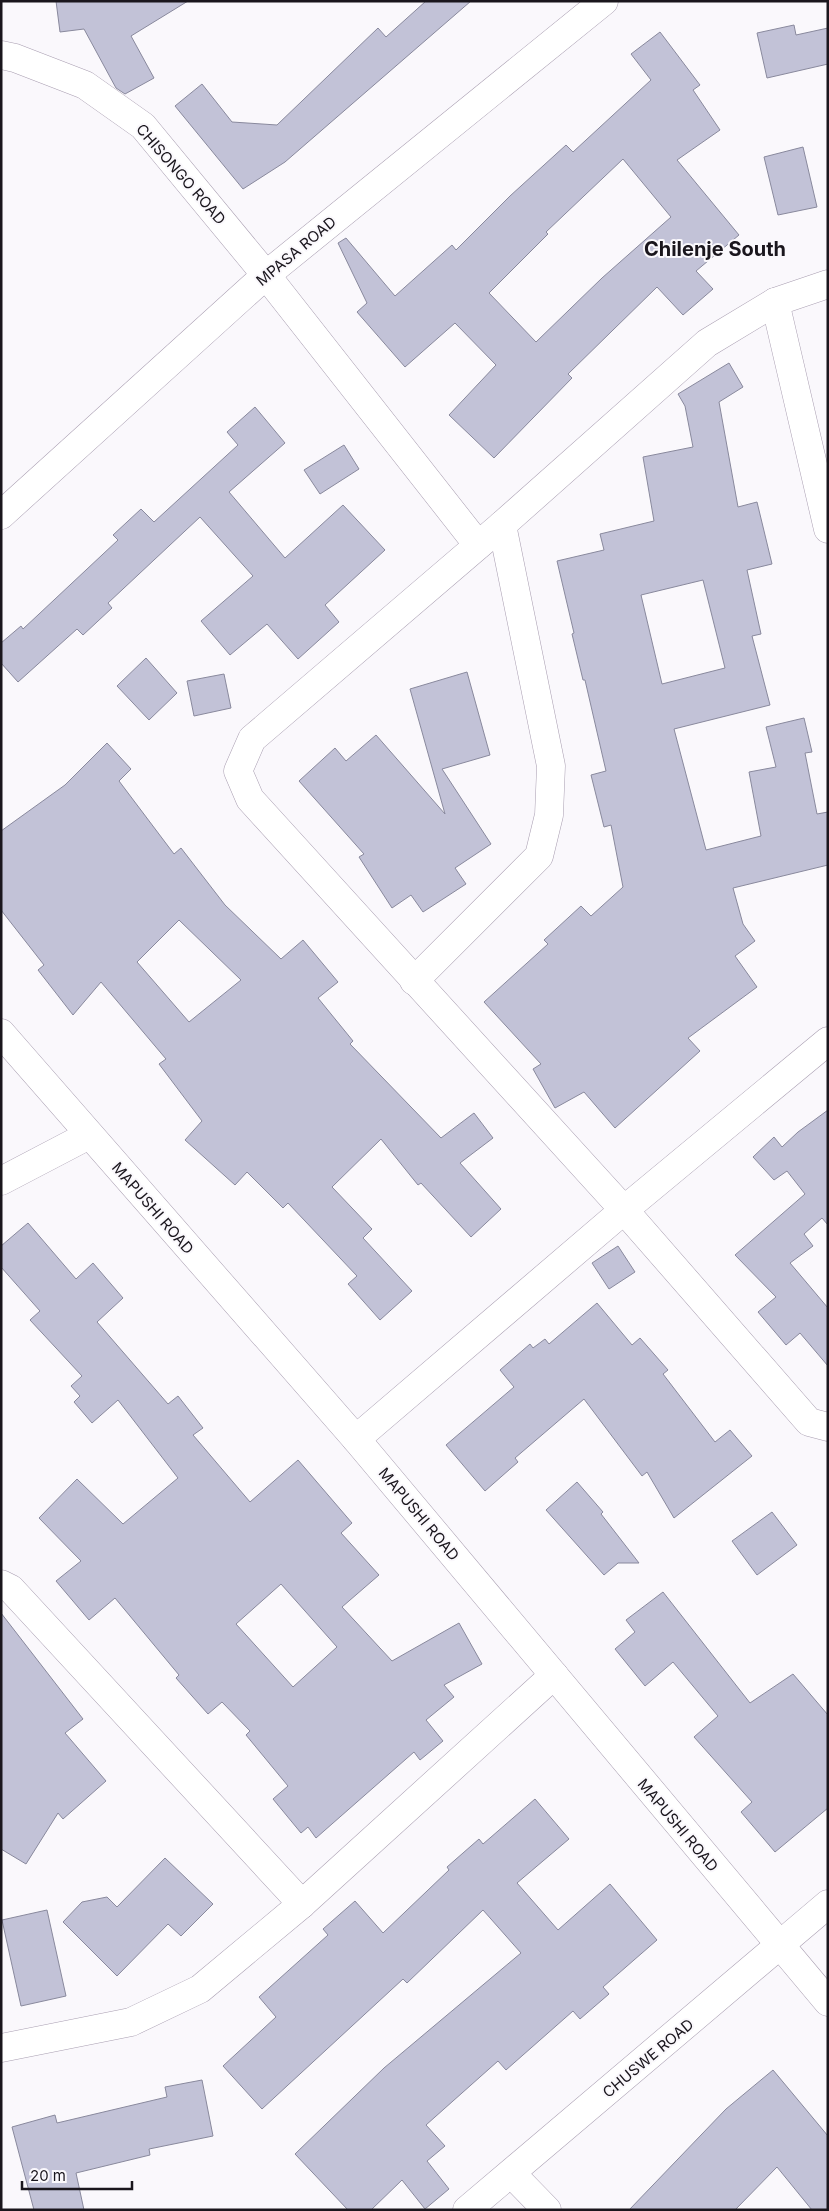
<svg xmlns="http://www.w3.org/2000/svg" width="829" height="2211" font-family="Inter,sans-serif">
	<rect width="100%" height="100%" fill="#faf8fc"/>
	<g fill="#c2c2d7" stroke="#89899d" fill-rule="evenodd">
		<path d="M56 1H188L131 36 154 78 125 94 116 88 84 29 60 32Z"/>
		<path d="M426 1H471L285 162 243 189 175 106 202 84 232 122 277 125 378 28 386 37Z"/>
		<path d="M794 25 796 35 828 28V64L767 78 757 33Z"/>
		<path d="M660 32 700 85 693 90 720 130 677 160 739 235 696 271 713 289 683 315 657 287 568 374 572 378 494 458 449 415 496 365 455 323 405 367 357 312 367 303 338 243 346 238 395 296 452 245 456 250 510 196 566 145 573 152 651 80 631 54ZM623 159 671 217 602 278 536 342 489 293 548 234 546 232Z"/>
		<path d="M803 147 817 207 778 215 764 157Z"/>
		<path d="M729 363 743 387 719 402 738 507 757 502 772 564 747 570 761 634 752 636 770 705 674 729 706 850 761 836 749 772 776 767 766 727 804 718 812 752 805 753 817 814 828 812V865L733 888 743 924 755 941 735 956 757 987 688 1038 700 1051 615 1128 584 1092 555 1108 533 1069 541 1064 484 1002 548 944 544 940 581 906 591 916 623 887 611 825 604 827 591 775 606 771 585 680H583L572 634 574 633 557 561 604 550 600 534 654 521 643 457 693 447 685 406 678 394ZM703 580 725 668 662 684 641 595Z"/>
		<path d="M255 407 285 443 229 492 285 558 343 505 385 550 325 605 339 622 298 659 267 624 230 655 201 621 253 576 200 517 108 603 112 608 83 635 77 629 18 682 1 663V643L21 626 23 629 118 540 113 535 141 509 154 522 238 445 227 432Z"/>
		<path d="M344 445 359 469 320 494 304 470Z"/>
		<path d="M146 658 177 693 149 720 117 686Z"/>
		<path d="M467 672 490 755 442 769 491 844 455 868 466 884 423 912 411 895 392 908 359 857 364 854 299 781 335 748 346 761 376 735 445 814 410 689Z"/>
		<path d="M224 674 231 708 194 716 187 681Z"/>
		<path d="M107 743 131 769 119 781 174 854 181 848 225 905 281 959 303 940 338 982 318 998 353 1041 350 1044 441 1138 474 1113 493 1138 460 1163 501 1209 471 1237 421 1183 418 1185 381 1139 332 1187 372 1229 363 1238 412 1291 380 1320 348 1284 357 1276 288 1203 283 1208 247 1172 235 1185 185 1140 202 1121 159 1064 166 1059 101 982 73 1015 38 970 44 965 1 910V831L65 785ZM179 920 241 980 189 1022 137 962Z"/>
		<path d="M828 1110V1225L822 1218 804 1234 813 1246 790 1263 828 1308V1366L800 1333 786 1345 758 1312 776 1297 735 1255 805 1194 787 1171 774 1180 753 1157 774 1137 782 1147 798 1132Z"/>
		<path d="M28 1223 76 1279 93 1263 123 1298 97 1322 168 1404 178 1396 203 1428 193 1435 250 1502 298 1460 352 1523 341 1533 379 1575 342 1607 392 1661 459 1623 482 1664 444 1685 454 1697 426 1720 443 1741 420 1760 414 1752 316 1838 308 1827 301 1833 273 1799 288 1786 246 1735 250 1731 222 1702 208 1714 176 1678 179 1675 115 1598 89 1620 56 1581 81 1561 39 1518 77 1479 123 1524 178 1478 118 1400 92 1423 74 1402 80 1396 71 1386 82 1376 30 1320 40 1311 1 1267V1246ZM281 1584 337 1647 293 1687 236 1624Z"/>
		<path d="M618 1246 635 1272 609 1289 592 1263Z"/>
		<path d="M597 1303 632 1345 640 1338 668 1370 663 1374 715 1442 730 1430 752 1456 674 1518 647 1472 642 1476 584 1399 515 1458 518 1462 485 1491 446 1445 514 1387 500 1370 530 1344 533 1348 545 1339 549 1344Z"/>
		<path d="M577 1482 603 1512 601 1514 639 1563H618L604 1575 546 1510Z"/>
		<path d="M772 1512 797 1545 757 1575 732 1541Z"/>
		<path d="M663 1592 750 1703 793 1674 828 1715V1808L775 1852 741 1812 752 1802 694 1737 718 1716 673 1662 645 1686 615 1649 635 1632 626 1620Z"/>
		<path d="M1 1613 83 1719 65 1733 106 1781 63 1819 58 1813 26 1864 1 1849Z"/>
		<path d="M535 1799 569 1839 517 1883 558 1930 610 1884 657 1940 603 1987 609 1994 580 2019 573 2011 506 2070 498 2061 426 2125 445 2146 427 2161 449 2189 425 2209 402 2180 371 2210H348L295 2154 384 2068 521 1953 483 1910 407 1983 403 1979 262 2109 223 2066 276 2017 259 1997 328 1935 323 1929 355 1901 383 1933 449 1870 447 1867 479 1839 483 1844Z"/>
		<path d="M165 1858 213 1904 181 1936 168 1924 117 1976 63 1922 82 1902 107 1897 117 1907Z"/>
		<path d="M47 1910 66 1996 21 2006 2 1920Z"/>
		<path d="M773 2070 828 2136V2210H812L777 2167 735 2210H629L726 2109Z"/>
		<path d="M202 2080 213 2136 149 2149 150 2155 76 2173 84 2210H34L12 2127 55 2115 57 2123 167 2097 165 2087Z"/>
	</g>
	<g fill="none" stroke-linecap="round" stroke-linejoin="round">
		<g stroke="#a99eb1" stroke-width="29">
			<g id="minor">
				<path d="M1 55 15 58 85 85 143 126 266 275 478 545"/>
				<path d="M828 284 775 302 707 343 502 525 252 739 238 771 250 799 624 1210 809 1422 828 1427"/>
				<path d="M775 302 828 529"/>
				<path d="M1 515 266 275 604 1"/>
				<path d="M414 981 539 856 549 815 551 766 502 525"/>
				<path d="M1 1033 356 1439 828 2002"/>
				<path d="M1 1181 89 1135"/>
				<path d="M356 1439 624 1210 828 1041"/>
				<path d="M1 1584 11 1589 302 1904"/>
				<path d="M1 2048 131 2022 200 1989 302 1904 554 1675"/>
				<path d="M512 2174 547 2210"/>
				<path d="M467 2210 828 1904"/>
			</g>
		</g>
		<use href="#minor" stroke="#fff" stroke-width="28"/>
	</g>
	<g text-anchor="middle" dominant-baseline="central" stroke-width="4" stroke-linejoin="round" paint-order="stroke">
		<g font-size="15" fill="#1a161d" stroke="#faf8fc">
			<text transform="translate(181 174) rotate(49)">CHISONGO ROAD</text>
			<text transform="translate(296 251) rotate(-40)">MPASA ROAD</text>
			<text transform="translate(153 1208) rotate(49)">MAPUSHI ROAD</text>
			<text transform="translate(419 1514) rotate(50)">MAPUSHI ROAD</text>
			<text transform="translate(678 1825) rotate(50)">MAPUSHI ROAD</text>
			<text transform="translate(648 2058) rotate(-40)">CHUSWE ROAD</text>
		</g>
		<g font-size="20" font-weight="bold" fill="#1a161d" stroke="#faf8fc">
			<text x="715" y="249">Chilenje South</text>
		</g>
	</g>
	<rect width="829" height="2211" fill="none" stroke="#1a161d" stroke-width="5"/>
	<path d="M22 2181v8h110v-8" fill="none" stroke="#1a161d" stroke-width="2.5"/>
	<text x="30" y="2181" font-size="15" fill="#1a161d" stroke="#faf8fc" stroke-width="4" paint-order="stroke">20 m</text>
</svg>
